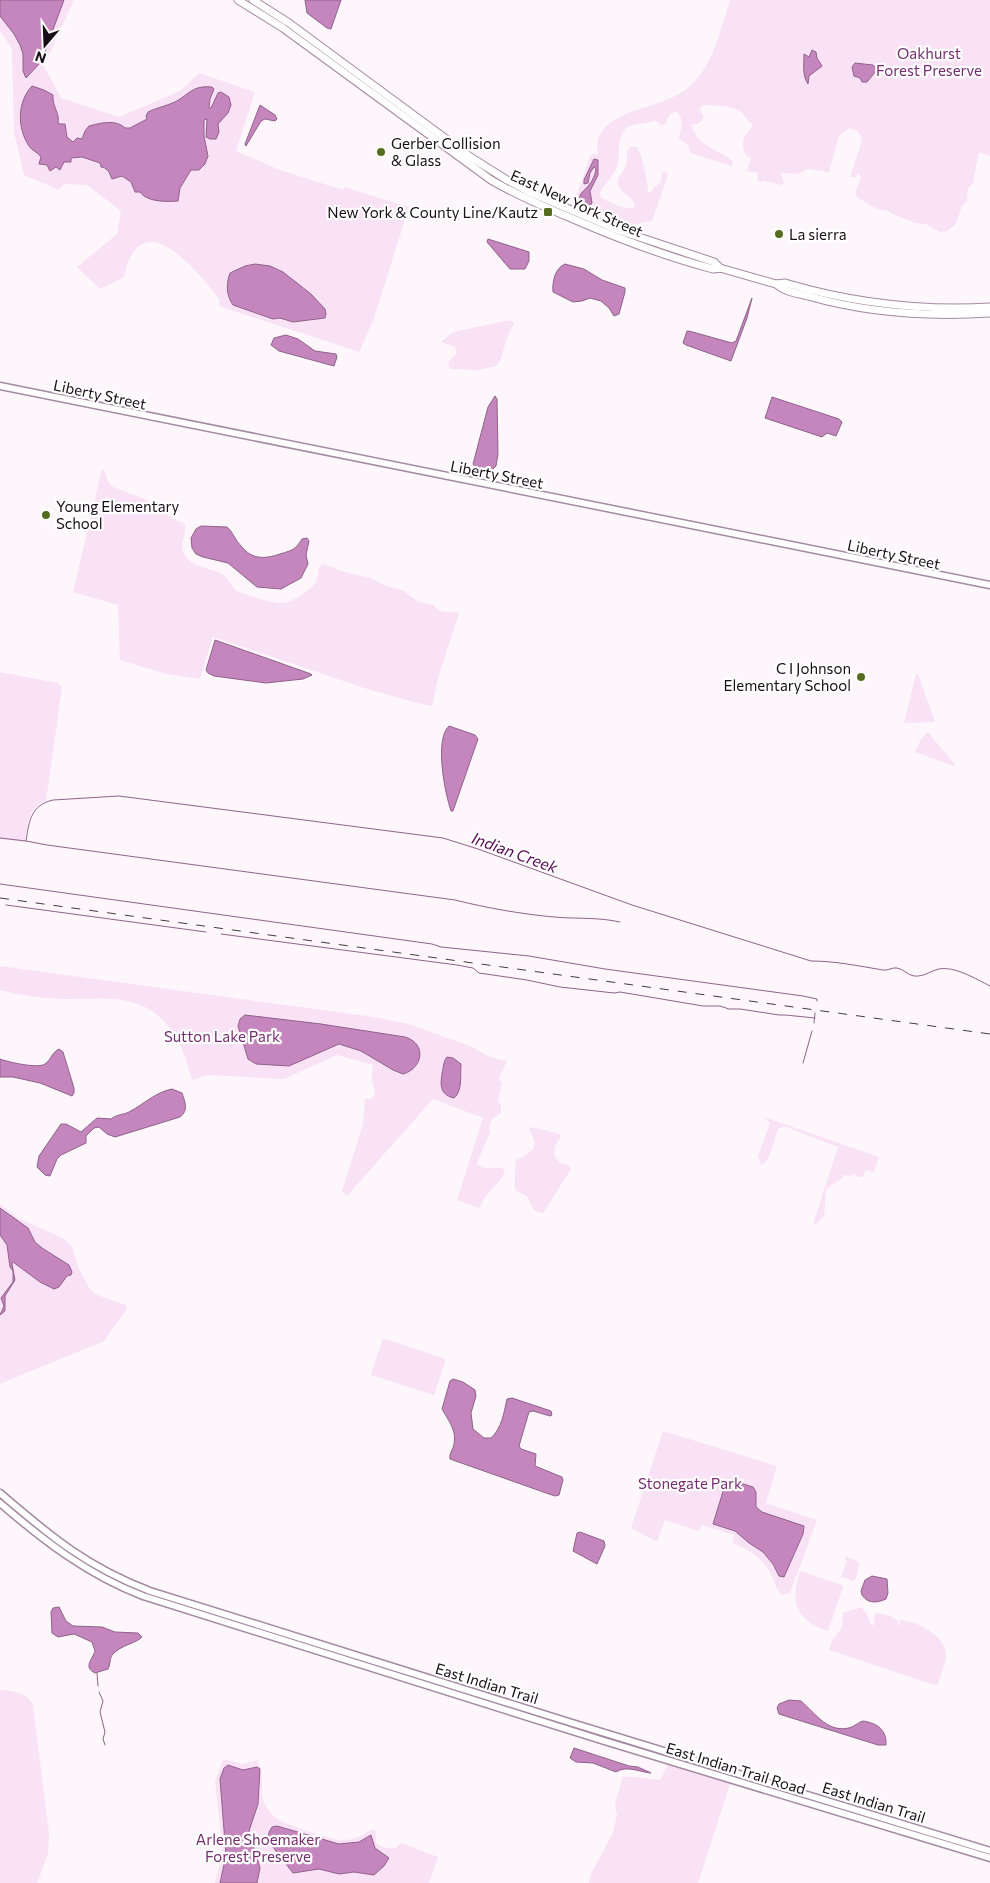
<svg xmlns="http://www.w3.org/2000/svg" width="990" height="1883" font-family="Commissioner,sans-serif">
	<rect width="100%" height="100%" fill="#fdf7fc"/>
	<g fill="#f9e1f6">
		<path d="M0 0H74L44 66 61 98 119 117 180 91 199 73 255 92 236 151 280 170 343 190 344 187 409 207 373 321 359 352 219 306 220 300C197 270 140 200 124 277L100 289 77 267 117 234 121 211 87 185 64 184 59 190 24 175 14 133 12 49 0 31Z"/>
		<path d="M730 0H990V156L979 152 973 183 968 188 967 202 962 206 956 224 947 231 940 232 926 224 915 223 892 214 889 211 877 209 858 198 855 193 861 178 860 175 858 173 856 177H850L862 141 858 131 850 128 839 135 829 172 807 169 797 174 781 173 784 183 781 185 766 181 760 182 757 180 758 173 747 171 751 158 746 156C739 140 745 137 753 125 747 121 745 114 739 111 729 104 714 106 703 105L699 109 704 117C701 123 698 124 692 125 694 144 719 150 733 161L732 166 690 153 688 145 678 138C682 129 684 120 677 111L670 114 665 124 661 125 656 121 633 125 626 128C614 146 622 150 617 166 614 176 605 183 600 192L601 198 619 206 632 209 635 206C633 195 616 193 618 180 619 175 624 171 626 166 629 158 624 154 630 147H637C642 154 648 183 648 192H651L653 188 661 182 662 174 665 171 668 175 652 221 635 224 630 227 574 204 590 156 592 154 598 155C590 115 645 110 671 98 680 94 689 88 696 80 715 58 721 27 730 0Z"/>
		<path d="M510 320 514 323 506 341 500 361 496 366 478 370 451 369 448 366 449 361 457 353 455 347 441 342 453 332Z"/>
		<path d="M102 469 105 471 108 482 113 487 147 500 171 518 185 524C187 534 179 543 184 554 192 568 208 567 220 573 228 577 230 585 236 590 244 595 274 604 284 603 292 602 312 589 316 582 318 578 318 572 319 567L324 564 344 572 370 578 386 586 402 590 419 602 434 605C439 615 451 610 459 613L438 678 432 706 421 704 364 688 213 637 200 679 166 674 120 660 118 605 73 592Z"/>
		<path d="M0 672 58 683 62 687 46 801C28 806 27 827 25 842L0 839Z"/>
		<path d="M916 674H918L935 722 904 723Z"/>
		<path d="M928 732 955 765 954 766 915 752 921 739Z"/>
		<path d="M0 966 374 1017 408 1024 470 1046 490 1057 507 1061 499 1078 502 1084 498 1100 501 1106V1113L492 1119 489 1128 490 1132 477 1163C483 1172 494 1167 503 1168L505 1172C498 1186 484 1193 480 1208L457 1200 483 1118 433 1099 347 1196 342 1191 363 1124 365 1099H371C378 1093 374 1091 373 1084 371 1078 373 1071 373 1065L337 1055 284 1079 208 1075 192 1080C187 1063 183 1045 172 1031 143 990 103 1000 61 999 40 998 20 995 0 990Z"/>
		<path d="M764 1117 879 1157 874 1172 866 1170 863 1177H858L854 1174 851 1176 844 1175 840 1180 830 1186 826 1190 824 1216 816 1225 813 1224 838 1147 784 1126 778 1129 769 1157 764 1164 761 1165 758 1156 770 1123Z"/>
		<path d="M532 1127 560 1134 561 1136 555 1146 554 1155 559 1162 570 1166 571 1169 543 1213C529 1212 533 1202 525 1195 522 1193 519 1192 516 1191 514 1187 515 1165 516 1160 532 1151 541 1149 529 1130Z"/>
		<path d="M0 1204 18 1218 63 1238 72 1247 78 1267 91 1291 97 1295 126 1305 127 1309 104 1341 0 1384Z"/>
		<path d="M383 1338 446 1359 434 1395 371 1375Z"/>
		<path d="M663 1431 777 1466 766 1503 817 1520 790 1593 782 1595C777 1590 774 1581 771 1574 763 1558 748 1549 732 1543L734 1535 702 1525 699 1531 665 1520 657 1542 631 1528Z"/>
		<path d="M846 1557 859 1562 858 1572 854 1581 841 1577 847 1560 844 1558Z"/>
		<path d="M800 1571 841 1585 843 1587 828 1631C795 1620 790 1601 800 1571Z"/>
		<path d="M861 1607 866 1612 871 1625H874L875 1613 887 1615 897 1620 899 1628 900 1620C917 1621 947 1636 946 1656 945 1666 940 1677 937 1686L829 1650 833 1639 842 1628 843 1613Z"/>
		<path d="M0 1690C11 1690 28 1693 33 1705L49 1833 48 1854 37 1883H0Z"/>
		<path d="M223 1759 242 1764 257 1760C267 1778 257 1794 267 1808 269 1813 277 1819 281 1821 290 1826 332 1840 341 1840 354 1841 362 1835 373 1829L376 1831V1843C383 1848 388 1849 396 1848L401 1843 438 1857 429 1883H215L221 1858 222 1844 215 1781Z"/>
		<path d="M669 1763 731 1781 698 1883H589L591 1874 613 1833 617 1815 615 1804 623 1776 660 1780Z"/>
	</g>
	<g fill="#c486bd" stroke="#90628b">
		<path d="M0 0H64L41 62 26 78 23 71V54L20 45 14 34 0 16Z"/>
		<path d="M305 0H341L331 29 327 28 307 13Z"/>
		<path d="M812 50 816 52 817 58 822 66 809 76 808 84C802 75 804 65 804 54L809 57Z"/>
		<path d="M855 63 873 65 876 68V71L867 82H862L860 78 854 76 852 67Z"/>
		<path d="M32 86 44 90 53 95C52 106 60 114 58 122L59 124H65L67 137 73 142 77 138 82 139 85 131 89 126C100 123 116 119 125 128H130L147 119 146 116 148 112C156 108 166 106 175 102 190 94 192 85 212 87L214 89 210 99 209 108H211L218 93 221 92 229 97 231 105 228 113 218 124 219 132 216 139H210L206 137 207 119 204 120V136L208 156 205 164 199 170H191L180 188 178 201C167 202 146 202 140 192H135L131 182 122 176 112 179 109 172 105 168 101 167 100 163 82 157 71 158V162H64L60 170 56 167 50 171 47 165 39 164 41 157C38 152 32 151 29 146 17 128 17 102 32 86Z"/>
		<path d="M260 105 275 115 277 119 275 121 265 119 261 121 246 146 245 144Z"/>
		<path d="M594 159 598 160V175L590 191 592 203 590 206 580 202C578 192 585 191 589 185 593 180 595 175 596 169L594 167 590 173 588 183 584 184V180Z"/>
		<path d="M488 239 529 252V261L525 269H510L487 242Z"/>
		<path d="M255 264 270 266 283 272 311 294 325 309 326 314 325 318 293 322 280 318 273 319 233 305C226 295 226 284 230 273L245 266Z"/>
		<path d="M565 264 584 269 602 280 625 288V292L619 314 614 316 609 308 601 301 590 298 582 301 573 302 553 292C552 282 555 268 565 264Z"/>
		<path d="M752 298 747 318 731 361 686 345 683 343 687 331H689L732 343 736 341Z"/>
		<path d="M286 335 298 339 315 351 336 354 337 357 334 366 279 351 271 345 274 338Z"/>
		<path d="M495 396 497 399 498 454 496 466 491 471 476 468 473 464 488 407Z"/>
		<path d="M772 397 839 419 842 422 836 436 827 433 822 437 765 418Z"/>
		<path d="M201 526 227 527C233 532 235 540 241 546 252 560 265 559 280 554 293 550 295 550 302 539L307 538 309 541 306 555 308 564 301 578 281 589 257 587 228 563 203 557 196 554 192 548 191 538 196 529Z"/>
		<path d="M215 640 311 674 312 675 303 679 266 683 214 676 208 673 206 670Z"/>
		<path d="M449 726 475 735 478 739 453 811H451C445 793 434 740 449 726Z"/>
		<path d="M245 1015 321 1024 405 1037C428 1044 422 1069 403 1074L393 1070 361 1051 339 1044 289 1066 256 1064 248 1059 238 1026 240 1019Z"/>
		<path d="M59 1049 63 1052 74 1088V1093L72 1096 40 1083 13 1077H0V1059C8 1062 38 1069 45 1064 51 1060 52 1052 59 1049Z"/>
		<path d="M447 1057 453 1058 461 1064C460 1074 463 1091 454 1098 437 1094 441 1081 443 1068 444 1063 444 1061 447 1057Z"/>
		<path d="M172 1089 182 1093C185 1102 189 1110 180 1117L115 1137 107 1134 99 1127 94 1128 86 1136V1143L61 1155 57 1159 50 1176 45 1175 37 1167 39 1156 61 1124H66L81 1132 97 1118 111 1119C117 1114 123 1115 129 1112 144 1104 156 1092 172 1089Z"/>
		<path d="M0 1208 28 1228 35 1242 42 1248 69 1265 72 1272 71 1275 67 1276 59 1287 54 1289 40 1282 13 1262 12 1264 15 1280 5 1296V1311L0 1315 4 1306 1 1298 13 1282V1271L10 1267 7 1245 0 1235Z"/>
		<path d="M453 1379 463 1382 475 1390 476 1396 471 1413 473 1429 484 1438H491C502 1428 504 1412 507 1399L512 1398 551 1411 552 1415 550 1416 533 1411 529 1412 519 1446 521 1449 536 1454 535 1466 562 1477 563 1480 559 1495 555 1496 549 1494 450 1459C449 1453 453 1450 454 1444 457 1430 448 1420 442 1409L450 1381Z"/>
		<path d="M730 1480 753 1487 756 1492V1507L762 1512 804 1526 803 1534 784 1577 779 1576 773 1564 763 1552 749 1543 735 1531 713 1524 725 1485Z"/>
		<path d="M580 1532 604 1541 605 1546 597 1564 573 1551 577 1533Z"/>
		<path d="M872 1576 887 1579 888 1593 886 1599C877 1603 868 1604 862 1595L861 1591 865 1580Z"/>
		<path d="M59 1607 66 1621 73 1626 102 1627 115 1632 138 1633 142 1637C137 1643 121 1645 113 1654 109 1658 111 1664 108 1669L95 1673C83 1667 92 1660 95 1651L92 1642 74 1634 58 1637 52 1633 51 1612 53 1608Z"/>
		<path d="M789 1700 801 1701C816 1714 829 1735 852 1727 856 1725 859 1722 863 1721 877 1723 887 1730 886 1745H878L779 1714 777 1708 779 1704Z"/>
		<path d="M574 1748 629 1766 638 1767 651 1773C640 1772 626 1765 616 1772L593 1763 576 1762 570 1758Z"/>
		<path d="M228 1765 243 1770 257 1767 260 1769 258 1804 249 1831 260 1868 257 1883H220L226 1855 220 1779 224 1768Z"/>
		<path d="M277 1826 339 1844 359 1842 371 1835 375 1848 389 1858 384 1866 374 1875 354 1872 339 1874 319 1869 293 1873 269 1842C267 1836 269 1832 272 1827Z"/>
	</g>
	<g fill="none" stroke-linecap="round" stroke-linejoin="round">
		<g stroke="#90628b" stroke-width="1">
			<path d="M0 838 26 841"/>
			<path d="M0 884 432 944 441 947 529 956 605 969 803 996 817 999V1001"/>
			<path d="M6 905 206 932"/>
			<path d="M620 922C598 917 576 919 554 917 521 914 487 908 455 900L47 845 26 841C29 821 31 805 53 800L119 796 443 838 478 849 632 905 811 961C835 961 859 966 883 970 888 971 892 967 897 968 904 969 907 975 914 976 924 977 930 971 939 969 955 966 976 979 990 986"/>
			<path d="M221 934 457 965 473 968 479 973 527 980 560 987 614 993 620 992 703 1006H720L729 1009H740L779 1015H785L815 1018"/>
			<path d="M814 1023 815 1013"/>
			<path d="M803 1063 812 1031"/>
			<path d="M97 1673 98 1686"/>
			<path d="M99 1692 103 1701 100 1712 105 1732 103 1739 105 1745"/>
		</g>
		<g stroke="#a589a1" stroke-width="9">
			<g id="secondary">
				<path d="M0 386 990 585"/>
				<path d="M0 1493C50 1536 87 1567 150 1591L569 1722 990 1851"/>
				<path d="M0 1503C44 1541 88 1575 143 1596L601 1740 990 1858"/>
			</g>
		</g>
		<g stroke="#a589a1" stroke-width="9">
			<g id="primary">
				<path d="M238 0 283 28 491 180C517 195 544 207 571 218 617 238 664 256 713 269L720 268 776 284 785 283C853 303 919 311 990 307"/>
				<path d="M253 0 289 23 472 158 507 180 529 192 618 230 714 262 720 268"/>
				<path d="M776 284C785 292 796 293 808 296 867 313 928 317 990 313"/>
			</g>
		</g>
		<use href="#secondary" stroke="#fff" stroke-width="6"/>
		<use href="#primary" stroke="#fff" stroke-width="7"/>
		<path stroke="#433a42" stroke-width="1" stroke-dasharray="9 9" stroke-linecap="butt" d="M0 898 990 1034"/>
	</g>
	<g fill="#556d1e" stroke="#fff" stroke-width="2">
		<circle cx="381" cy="152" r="5"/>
		<rect x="543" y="207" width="10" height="10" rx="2.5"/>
		<circle cx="779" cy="234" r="5"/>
		<circle cx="46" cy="515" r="5"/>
		<circle cx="861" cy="677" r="5"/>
	</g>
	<g text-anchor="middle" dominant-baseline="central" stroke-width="4.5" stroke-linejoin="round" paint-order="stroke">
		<g font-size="15" fill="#762c71" stroke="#fff">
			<text x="929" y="53">Oakhurst<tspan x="929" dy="17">Forest Preserve</tspan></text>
			<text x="222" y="1036">Sutton Lake Park</text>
			<text x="690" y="1483">Stonegate Park</text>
			<text x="258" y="1839">Arlene Shoemaker<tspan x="258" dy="17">Forest Preserve</tspan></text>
		</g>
		<g font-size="15" fill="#180e17" stroke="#fff" text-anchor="start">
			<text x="391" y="143">Gerber Collision<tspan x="391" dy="17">&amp; Glass</tspan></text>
			<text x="538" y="212" text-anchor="end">New York &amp; County Line/Kautz</text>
			<text x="789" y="234">La sierra</text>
			<text x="56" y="506">Young Elementary<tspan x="56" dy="17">School</tspan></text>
			<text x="851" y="668" text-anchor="end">C I Johnson<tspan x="851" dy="17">Elementary School</tspan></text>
		</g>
		<g font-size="15" fill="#180e17" stroke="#fff">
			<text transform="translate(577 203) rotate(24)">East New York Street</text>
			<text transform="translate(100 394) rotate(12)">Liberty Street</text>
			<text transform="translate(497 474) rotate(11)">Liberty Street</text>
			<text transform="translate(894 554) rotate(12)">Liberty Street</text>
			<text transform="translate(487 1683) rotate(17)">East Indian Trail</text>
			<text transform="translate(736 1768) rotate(17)">East Indian Trail Road</text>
			<text transform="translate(874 1802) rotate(17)">East Indian Trail</text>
		</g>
		<g font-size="16" font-style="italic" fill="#570b53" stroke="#fff">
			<text transform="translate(515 852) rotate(20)">Indian Creek</text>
		</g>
	</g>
	<g transform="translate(45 45) rotate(199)" stroke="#ffffff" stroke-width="4" paint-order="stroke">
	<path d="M0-4L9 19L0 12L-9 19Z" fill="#180e17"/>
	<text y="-8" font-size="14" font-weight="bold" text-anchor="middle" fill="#180e17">N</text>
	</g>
</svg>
